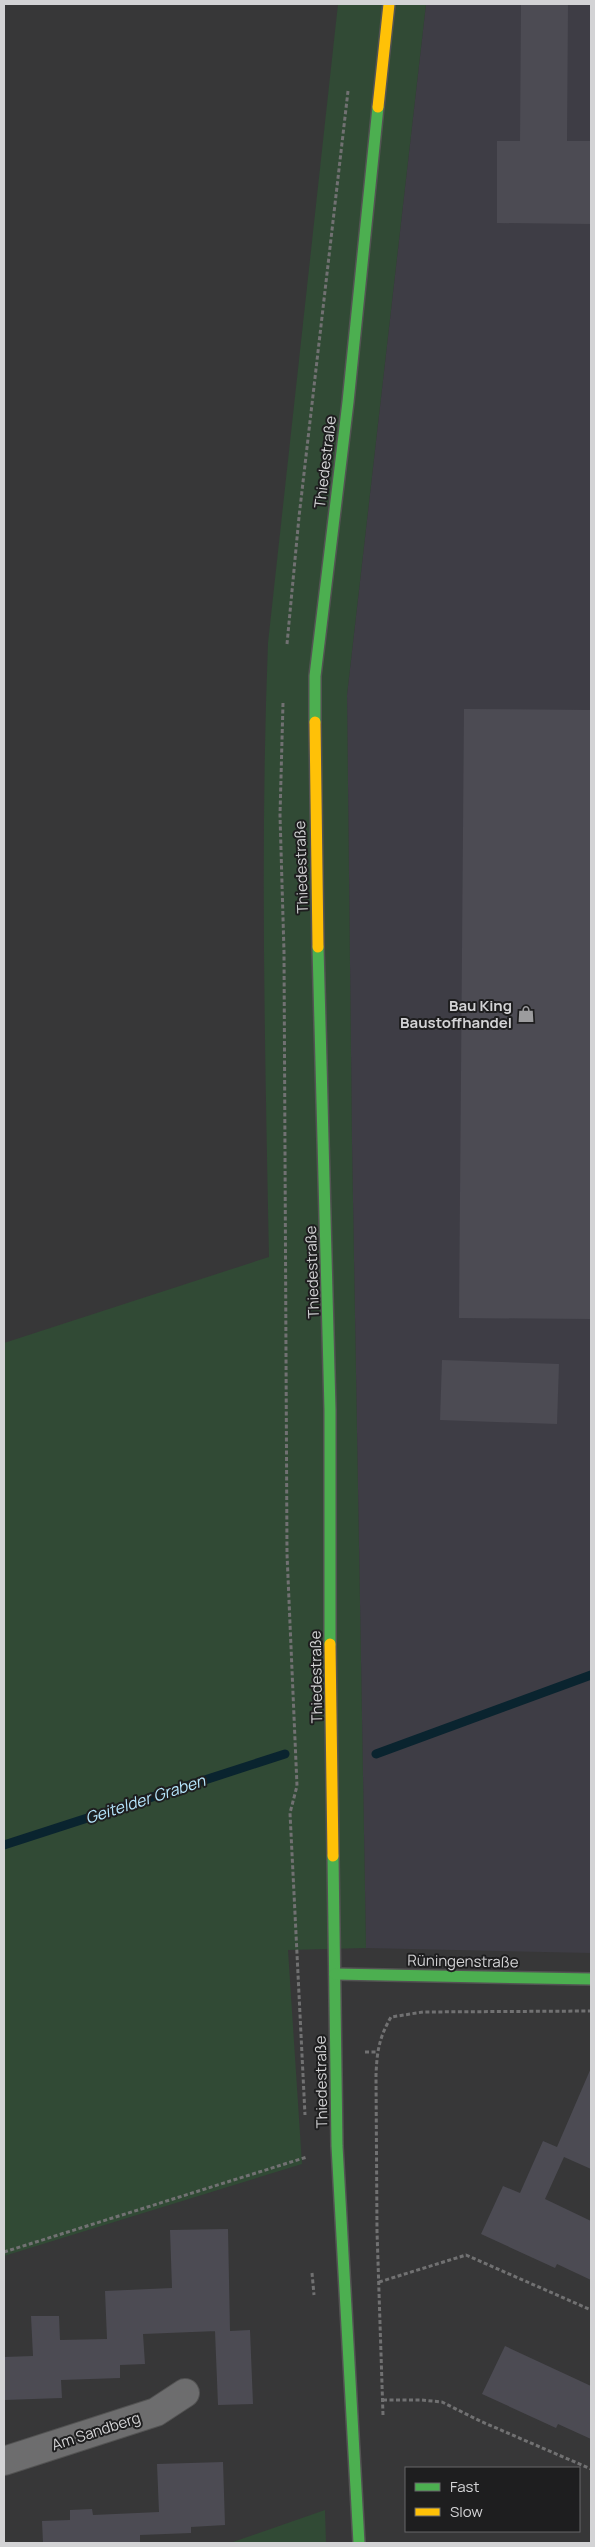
<svg xmlns="http://www.w3.org/2000/svg" width="595" height="2547" font-family="Manrope,sans-serif">
	<rect width="100%" height="100%" fill="#373738"/>
	<path fill="#3e3d45" d="M426 4H591V1953L366 1948 352 1144 347 695Z"/>
	<g fill="#314a35">
		<path d="M338 4H426L347 695 352 1144 366 1948 288 1950 302 2164 4 2256V1343L269 1257C265 1052 260 847 268 643Z"/>
		<path d="M325 2510 326 2543H230Z"/>
	</g>
	<g fill="none" stroke-linecap="round" stroke-linejoin="round">
		<g stroke="#0a242f" stroke-width="9">
			<path d="M376 1754 591 1675"/>
			<path d="M4 1845 285 1754"/>
		</g>
	</g>
	<g fill="#4c4b53">
		<path d="M521 4H568L567 141H591V224L497 223V141H520Z"/>
		<path d="M464 709 591 710V1319L459 1318Z"/>
		<path d="M442 1360 559 1364 557 1424 440 1420Z"/>
		<path d="M591 2068V2169L564 2157 545 2199 591 2221V2280L557 2264 555 2268 481 2234 503 2186 520 2193 543 2141 557 2147Z"/>
		<path d="M228 2229 230 2331 250 2330 253 2404 218 2405 215 2331H217L143 2334 145 2364 120 2365V2378L61 2380 62 2398 4 2400V2357L33 2356 31 2316H59L60 2340 107 2339 105 2291 172 2288 170 2230Z"/>
		<path d="M505 2346 591 2386V2439L558 2424 556 2428 482 2394Z"/>
		<path d="M223 2462 225 2525 191 2527V2533L140 2535V2543H43L42 2521 70 2520V2510L92 2509 93 2515 159 2512 157 2464Z"/>
	</g>
	<g fill="none" stroke-linecap="round" stroke-linejoin="round">
		<g stroke="#535353" stroke-width="30">
			<path id="street" d="M4 2461 156 2412 185 2393"/>
		</g>
		<g stroke="#535353" stroke-width="14">
			<g id="fast">
				<path d="M315 722V676L348 402 378 107"/>
				<path d="M318 947 330 1410V1644"/>
				<path d="M333 1856 337 2146 359 2543"/>
				<path d="M335 1974 591 1979"/>
			</g>
		</g>
		<g stroke="#535353" stroke-width="14">
			<g id="slow">
				<path d="M378 107 389 4"/>
				<path d="M315 722 318 947"/>
				<path d="M330 1644 333 1856"/>
			</g>
		</g>
		<g stroke="#717172" stroke-width="3" stroke-dasharray="4 2.5" stroke-linecap="butt">
			<path d="M287 644 299 517 348 91"/>
			<path d="M283 703 280 815 284 952 287 1554 297 1786 290 1813 305 2115"/>
			<path d="M365 2052H377"/>
			<path d="M4 2252 307 2157"/>
			<path d="M312 2273 314 2295"/>
			<path d="M379 2282 466 2255 591 2310"/>
			<path d="M383 2400H421L442 2402 480 2421 591 2469"/>
			<path d="M383 2415 377 2231 376 2075C377 2051 379 2038 391 2017L423 2012 591 2011"/>
		</g>
		<use href="#street" stroke="#6d6d6e" stroke-width="28"/>
		<use href="#fast" stroke="#4caf50" stroke-width="11"/>
		<use href="#slow" stroke="#ffc107" stroke-width="11"/>
	</g>
	<defs>
		<g id="shop-bare" transform="scale(1.35)"><path d="M-5-2.5h2.3a2.7 3.5 0 0 1 5.4 0H5L5.5 6h-11ZM-1.5-2.5h3a1.5 2.3 0 0 0-3 0Z" fill="#9c9c9e" stroke="#1e1e1f" stroke-width="2.5" paint-order="stroke"/></g>
	</defs>
	<g fill-rule="evenodd">
		<use href="#shop-bare" x="526" y="1014"/>
	</g>
	<g text-anchor="middle" dominant-baseline="central" stroke-width="4" stroke-linejoin="round" paint-order="stroke">
		<g font-size="15" fill="#d3d3d5" stroke="#1e1e1f">
			<text transform="translate(325 462) rotate(-83)">Thiedestraße</text>
			<text transform="translate(301 867) rotate(-92)">Thiedestraße</text>
			<text transform="translate(312 1272) rotate(-92)">Thiedestraße</text>
			<text transform="translate(316 1677) rotate(-91)">Thiedestraße</text>
			<text transform="translate(463 1961) rotate(1)">Rüningenstraße</text>
			<text transform="translate(321 2082) rotate(-91)">Thiedestraße</text>
			<text transform="translate(96 2431) rotate(-18)">Am Sandberg</text>
		</g>
		<g font-size="15" font-weight="bold" fill="#d3d3d5" stroke="#1e1e1f" text-anchor="end">
			<text x="512" y="1005">Bau King<tspan x="512" dy="17">Baustoffhandel</tspan></text>
		</g>
		<g font-size="16" font-style="italic" fill="#b6e6fd" stroke="#1e1e1f">
			<text transform="translate(145 1799) rotate(-18)">Geitelder Graben</text>
		</g>
	</g>
	<rect width="595" height="2547" fill="none" stroke="#d3d3d5" stroke-width="10"/>
	<rect x="405" y="2467" width="175" height="65" fill="#1e1e1f" stroke="#666668"/>
	<rect x="415" y="2483" width="25" height="8" fill="#4caf50" stroke="#666668"/>
	<text x="450" y="2492" font-size="15" fill="#d3d3d5">Fast</text>
	<rect x="415" y="2508" width="25" height="8" fill="#ffc107" stroke="#666668"/>
	<text x="450" y="2517" font-size="15" fill="#d3d3d5">Slow</text>
</svg>
